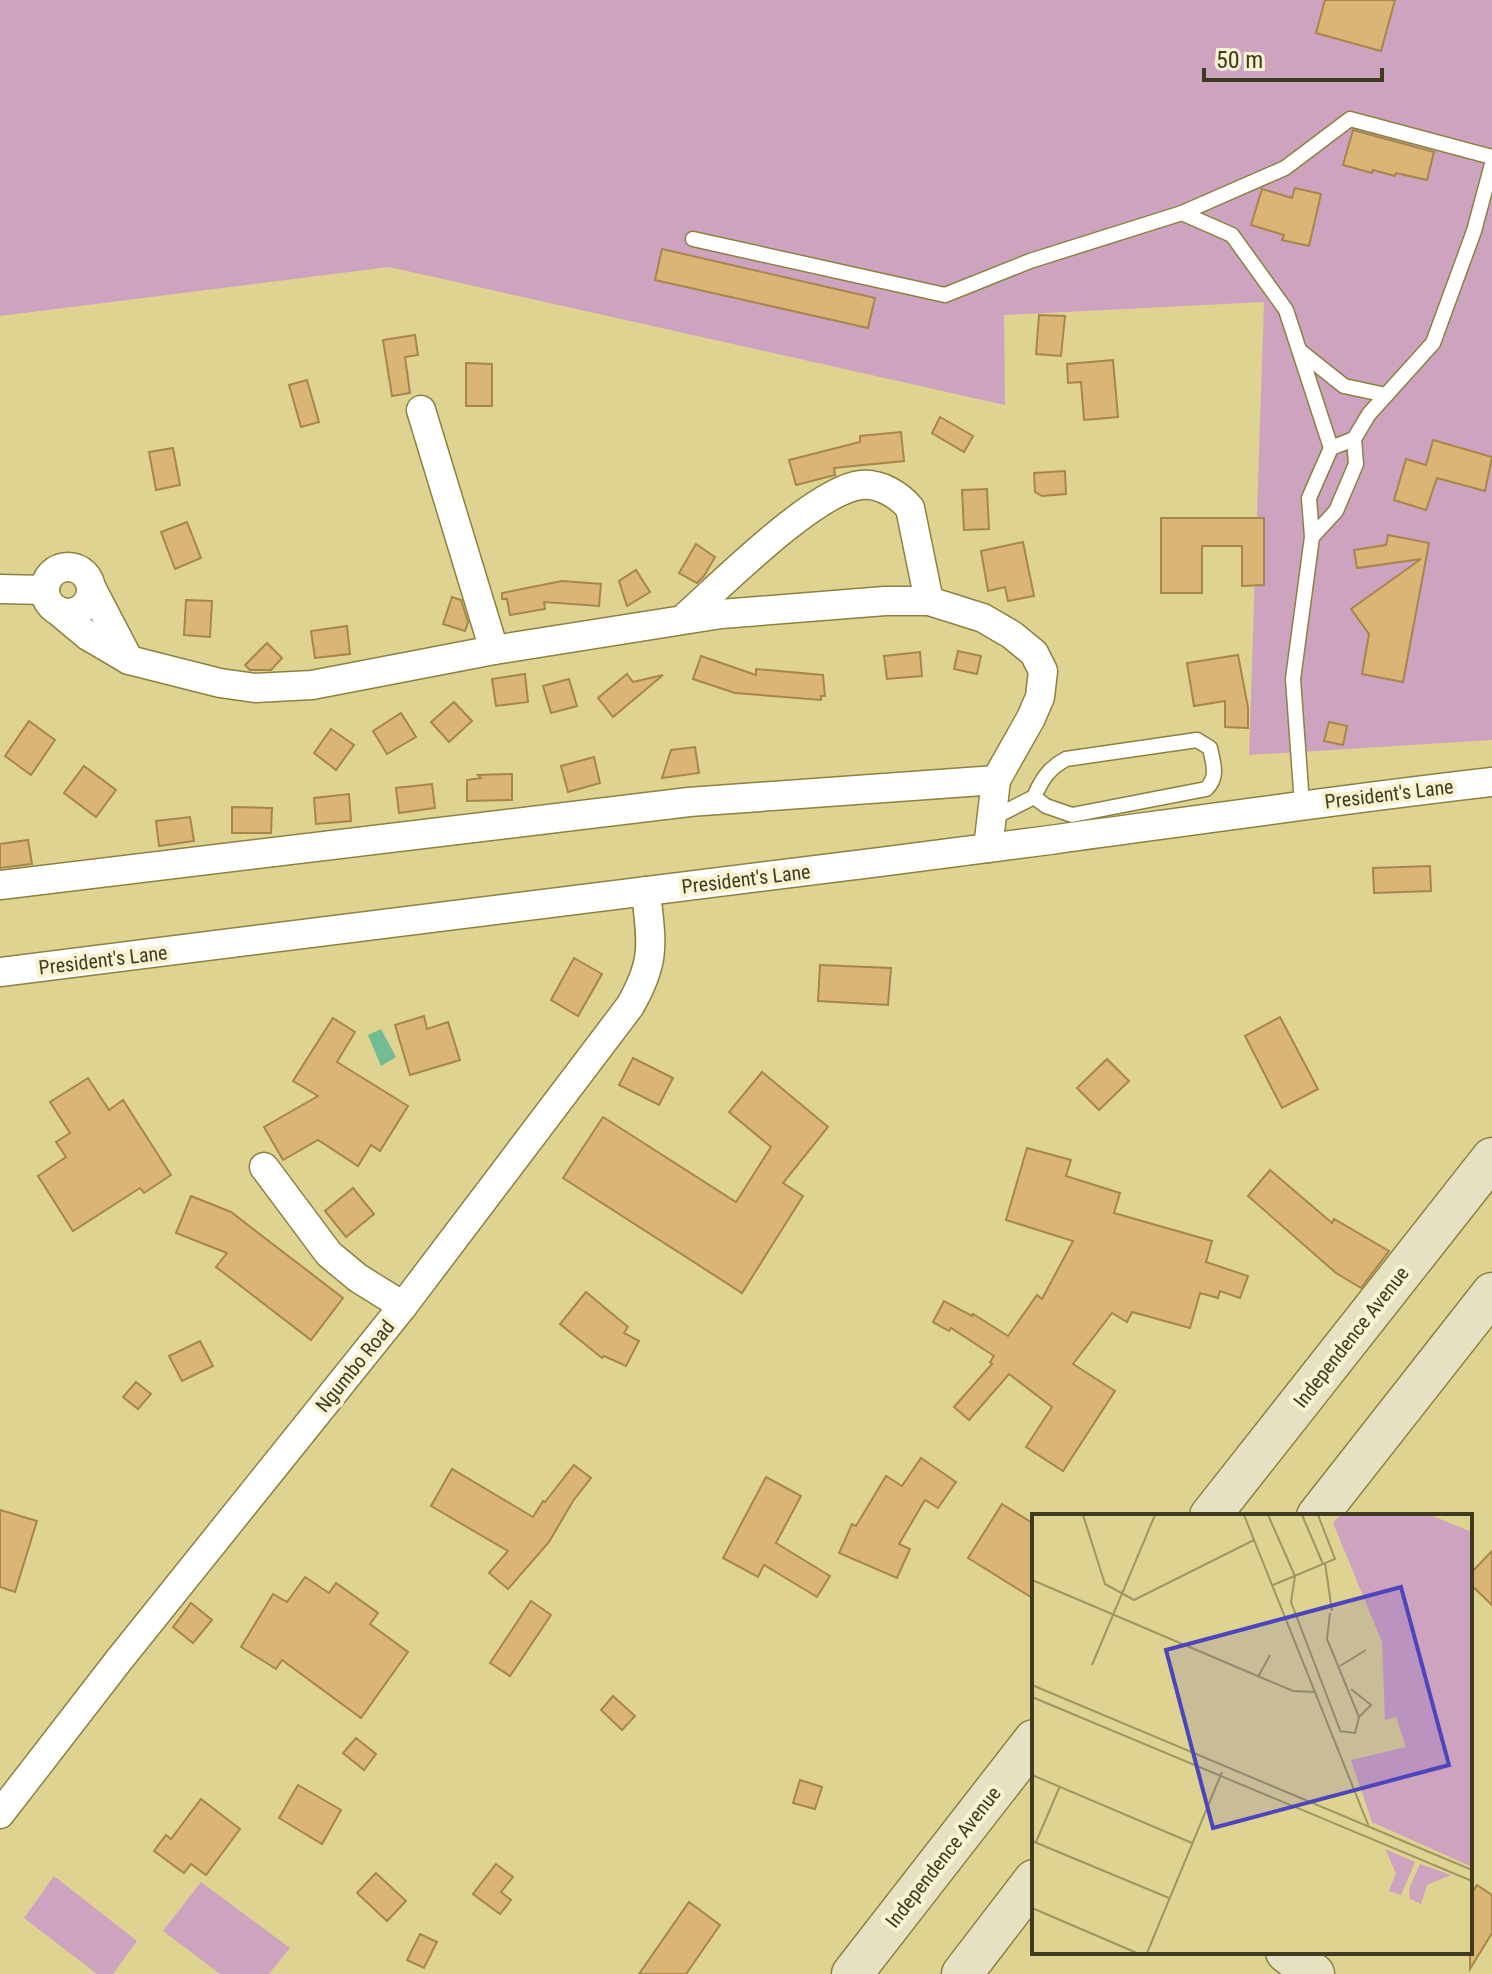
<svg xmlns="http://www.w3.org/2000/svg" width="1492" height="1974" font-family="'Roboto Condensed',sans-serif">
	<rect width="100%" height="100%" fill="#ded391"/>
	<g fill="#cea3bf">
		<path d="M0 0H1492V740L1249 755 1264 302 1004 315 1005 405 389 267 0 316Z"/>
		<path d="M54 1876 137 1941 113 1974H97L24 1918Z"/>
		<path d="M201 1882 290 1948 269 1974H220L163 1931Z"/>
	</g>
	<path fill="#72bb94" d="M381 1029 396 1057 381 1066 368 1035Z"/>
	<g fill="#dbb575" stroke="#a7864c" stroke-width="2">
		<path d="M1325 0H1395L1381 51 1316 33Z"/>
		<path d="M1353 130 1434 152 1427 180 1396 173 1395 176 1373 170 1372 173 1343 165Z"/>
		<path d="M1295 188 1321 194 1309 246 1282 240 1284 235 1251 225 1262 189 1292 198Z"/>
		<path d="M662 249 875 298 868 328 655 280Z"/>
		<path d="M1039 315 1065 316 1061 356 1036 354Z"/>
		<path d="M415 335 418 355 405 357 410 393 392 396 383 340Z"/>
		<path d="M1113 360 1118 417 1084 420 1081 382 1068 383 1067 364Z"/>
		<path d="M466 363 492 364V406H466Z"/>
		<path d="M307 380 319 422 301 427 289 385Z"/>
		<path d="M940 417 973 436 964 452 932 433Z"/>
		<path d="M901 432 904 461 834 468 835 475 796 485 789 460 860 442V436Z"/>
		<path d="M1433 440 1492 457 1485 491 1437 478 1426 510 1394 500 1406 459 1426 465Z"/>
		<path d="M173 448 180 485 156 490 149 452Z"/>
		<path d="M1065 471 1066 494 1042 496 1035 492 1034 473Z"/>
		<path d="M987 489 989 529 964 530 962 490Z"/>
		<path d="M1161 518H1264V585L1242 586V546H1202V593H1161Z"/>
		<path d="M187 522 201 558 175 569 161 532Z"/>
		<path d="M1388 535 1429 543 1403 682 1362 674 1369 634 1351 609 1421 559 1357 568 1354 550 1386 545Z"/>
		<path d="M1023 542 1034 596 1008 601 1005 587 988 591 981 551Z"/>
		<path d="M696 544 715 557 704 576 697 583 679 573Z"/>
		<path d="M636 570 650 592 627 606 619 581Z"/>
		<path d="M562 581 601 584 599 606 544 602 545 609 510 615 507 599H502V593Z"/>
		<path d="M452 597 461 600 468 622 465 631 443 624Z"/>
		<path d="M186 600 212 601 210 637 184 635Z"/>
		<path d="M347 626 350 654 315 658 311 631Z"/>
		<path d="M267 643 282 658 271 670H250L245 665Z"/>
		<path d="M958 651 981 656 977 674 954 669Z"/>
		<path d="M920 652 922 676 887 679 884 656Z"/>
		<path d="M1238 655 1248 707V728L1225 727V701L1194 706 1187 663Z"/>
		<path d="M701 656 756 675V669L823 675 825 696H821V700L735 693 693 679Z"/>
		<path d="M525 674 528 702 496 706 492 679Z"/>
		<path d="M627 674 633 682 663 675 613 717 598 698Z"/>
		<path d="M569 679 577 706 551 713 543 686Z"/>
		<path d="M454 702 472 721 449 742 431 722Z"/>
		<path d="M401 713 416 737 387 754 373 731Z"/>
		<path d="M29 721 55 740 31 775 5 756Z"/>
		<path d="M1329 722 1347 726 1343 745 1324 741Z"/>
		<path d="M331 729 354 745 336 770 314 753Z"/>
		<path d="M695 747 699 773 662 778 671 750Z"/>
		<path d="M594 757 600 783 568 792 561 766Z"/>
		<path d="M84 766 116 790 96 817 64 793Z"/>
		<path d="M512 774V800L467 801V780L481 778 478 775Z"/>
		<path d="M432 784 435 808 399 813 396 788Z"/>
		<path d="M349 794 351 821 316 824 314 798Z"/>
		<path d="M232 807 272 808 271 833H232Z"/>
		<path d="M190 817 194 841 159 846 156 821Z"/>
		<path d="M28 840 32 864 0 868V844Z"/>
		<path d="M1430 866 1431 891 1374 893 1373 868Z"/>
		<path d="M574 958 602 974 578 1016 551 1000Z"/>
		<path d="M820 965 891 968 888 1005 818 1001Z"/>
		<path d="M424 1016 427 1029 448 1022 460 1060 410 1075 395 1025Z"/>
		<path d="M1280 1017 1318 1089 1282 1108 1245 1036Z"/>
		<path d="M333 1018 355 1032 337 1062 408 1106 380 1151 371 1145 358 1166 318 1140 283 1160 264 1127 318 1096 293 1081Z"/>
		<path d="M633 1058 673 1078 659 1105 619 1085Z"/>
		<path d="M1107 1059 1129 1081 1099 1110 1077 1088Z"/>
		<path d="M762 1072 828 1127 783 1183 803 1196 742 1293 563 1178 603 1117 736 1202 771 1147 729 1112Z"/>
		<path d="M88 1078 109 1110 123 1100 171 1175 144 1193 140 1188 73 1231 38 1176 66 1157 56 1142 70 1133 50 1102Z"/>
		<path d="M1027 1148 1071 1160 1066 1176 1120 1193 1114 1213 1212 1241 1206 1262 1248 1276 1240 1298 1220 1291 1218 1298 1200 1293 1190 1328 1132 1312 1127 1322 1112 1313 1073 1364 1115 1391 1063 1471 1026 1447 1052 1407 1009 1374 969 1420 954 1407 992 1364 990 1362 994 1356 951 1328 949 1331 933 1322 944 1301 972 1316 973 1314 1008 1336 1037 1295 1042 1299 1073 1241 1006 1220Z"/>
		<path d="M1270 1170 1332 1223 1334 1219 1389 1251 1361 1288 1336 1273 1248 1196Z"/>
		<path d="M353 1188 374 1214 346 1237 325 1211Z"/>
		<path d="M191 1196 231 1212 343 1298 311 1340 216 1267 227 1253 176 1233Z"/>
		<path d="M586 1292 628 1327 624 1333 639 1341 626 1366 604 1356 602 1358 560 1324Z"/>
		<path d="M200 1341 213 1366 182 1381 169 1356Z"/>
		<path d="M136 1382 151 1394 138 1409 123 1397Z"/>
		<path d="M921 1458 956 1482 938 1508 925 1500 899 1544 910 1549 897 1578 839 1553 852 1524 856 1526 886 1476 902 1486Z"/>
		<path d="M574 1465 591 1478 573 1501 549 1542 508 1589 489 1573 508 1551 431 1506 452 1469 533 1517 543 1501 545 1502Z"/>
		<path d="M766 1477 801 1496 776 1543 830 1576 817 1597 764 1565 758 1577 723 1558Z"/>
		<path d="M1002 1504 1034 1524V1599L968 1558Z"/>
		<path d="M0 1510 37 1521 15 1592 0 1587Z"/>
		<path d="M1492 1551V1605L1470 1584V1574Z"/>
		<path d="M305 1577 329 1593 336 1583 378 1613 370 1624 408 1652 361 1718 282 1660 276 1669 241 1647 273 1594 287 1602Z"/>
		<path d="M531 1601 551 1615 510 1676 490 1663Z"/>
		<path d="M191 1603 212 1620 193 1643 173 1627Z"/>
		<path d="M613 1696 635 1716 622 1730 601 1710Z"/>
		<path d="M356 1738 376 1754 364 1770 343 1753Z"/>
		<path d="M800 1780 822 1787 815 1809 793 1803Z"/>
		<path d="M298 1785 341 1810 322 1844 279 1818Z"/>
		<path d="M201 1799 240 1829 206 1875 191 1864 184 1873 154 1851 166 1835 171 1839Z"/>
		<path d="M496 1864 513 1877 501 1892 511 1900 500 1914 473 1894Z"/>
		<path d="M376 1873 406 1901 387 1921 357 1893Z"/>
		<path d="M1477 1885 1492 1895V1933L1470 1969V1896Z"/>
		<path d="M689 1902 720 1925 686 1974H639Z"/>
		<path d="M420 1934 437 1942 424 1968 407 1960Z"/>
	</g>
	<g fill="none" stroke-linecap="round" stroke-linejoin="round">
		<g stroke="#8c8141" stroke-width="17">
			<g id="lane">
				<path d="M1182 213 1285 168 1350 119 1492 157"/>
				<path d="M693 239 945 295 1030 261 1182 213 1232 235 1286 310 1331 448"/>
				<path d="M1300 351 1344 386 1386 395"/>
				<path d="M1312 537 1336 511 1356 464 1354 439"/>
				<path d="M1302 804 1293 679 1312 537 1309 498 1331 448 1354 439 1369 414 1433 343 1474 231 1492 164"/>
				<path d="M991 819 1034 797C1042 779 1049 768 1066 759L1197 740 1210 748C1213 763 1219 777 1206 789L1072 815 1046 806 1034 797"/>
			</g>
		</g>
		<g stroke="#8c8141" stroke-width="31">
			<g id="street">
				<path d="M421 410 494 650"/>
				<circle cx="68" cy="590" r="23"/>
				<path d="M0 589 45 590"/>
				<path d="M92 589 129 660"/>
				<path d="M57 610 88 636 129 660 220 683 255 688 312 685 494 650 721 614 885 601H929L983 618 1012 635 1034 653 1043 671 1040 697 1031 718 996 780 988 848"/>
				<path d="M683 619C720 586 815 490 861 485 880 483 899 495 910 508L929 601"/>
				<path d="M0 885 689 802 996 780"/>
				<path d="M0 972C350 931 700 885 1050 840 1197 820 1344 799 1492 782"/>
				<path d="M264 1167 329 1254 358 1278 403 1306"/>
				<path d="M0 1814 119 1660 403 1306 630 1006C657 959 651 943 646 891"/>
			</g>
		</g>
		<g stroke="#8c8141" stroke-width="43">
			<g id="secondary">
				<path d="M1210 1516 1492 1158"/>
				<path d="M1317 1516 1492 1293"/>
				<path d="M1286 1952 1314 1974"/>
				<path d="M852 1974 1034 1740"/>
				<path d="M962 1974 1034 1880"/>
			</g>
		</g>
		<use href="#lane" stroke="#fff" stroke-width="14"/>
		<use href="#street" stroke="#fff" stroke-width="28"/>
		<use href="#secondary" stroke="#e6e1c3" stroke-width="40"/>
	</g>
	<g text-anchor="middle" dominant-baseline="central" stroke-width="8" stroke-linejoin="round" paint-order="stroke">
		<g font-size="20" fill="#3f3b20" stroke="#f9f3d3">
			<text transform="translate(1389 794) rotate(-7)">President's Lane</text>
			<text transform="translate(746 879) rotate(-7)">President's Lane</text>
			<text transform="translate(103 960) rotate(-7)">President's Lane</text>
			<text transform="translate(1351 1337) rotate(-52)">Independence Avenue</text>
			<text transform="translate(355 1366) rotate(-51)">Ngumbo Road</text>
			<text transform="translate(943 1857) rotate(-52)">Independence Avenue</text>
		</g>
	</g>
	<g transform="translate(1032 1514)">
		<rect width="440" height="440" fill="#ded391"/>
		<path d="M308 1H398L440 18V353L340 308 319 246 374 233 364 203 353 206 350 128 301 9ZM353 335 383 348 369 381 357 377 364 359ZM388 350 419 361 395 371 389 390 378 385 377 375Z" fill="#cea3bf"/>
		<path fill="none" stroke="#9e9664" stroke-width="2" d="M51 1 73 70 102 86 222 26M212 1 337 313M236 1 263 62 259 88 308 216M270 1 291 50M293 49 300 97M0 66 261 177 284 178M241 71 303 45 286 1M298 99 295 125 327 203 323 219 307 217M60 151 123 1M308 152 334 136M226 163 238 141M0 171 440 356M319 175 339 191 327 203M0 183 440 367M0 261 160 329M0 327 137 384M4 328 28 272M0 394 105 439M115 439 190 258"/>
		<path fill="#4c45bc" fill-opacity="0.15" stroke="#4c45bc" stroke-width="4" d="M369 73 417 251 181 314 134 136Z"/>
		<rect width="440" height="440" fill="none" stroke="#3f3b20" stroke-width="4"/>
	</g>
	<path d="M1204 68v12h178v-12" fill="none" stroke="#3f3b20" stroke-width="4"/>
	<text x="1216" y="68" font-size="24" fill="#3f3b20" stroke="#f9f3d3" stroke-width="6" paint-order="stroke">50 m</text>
</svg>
